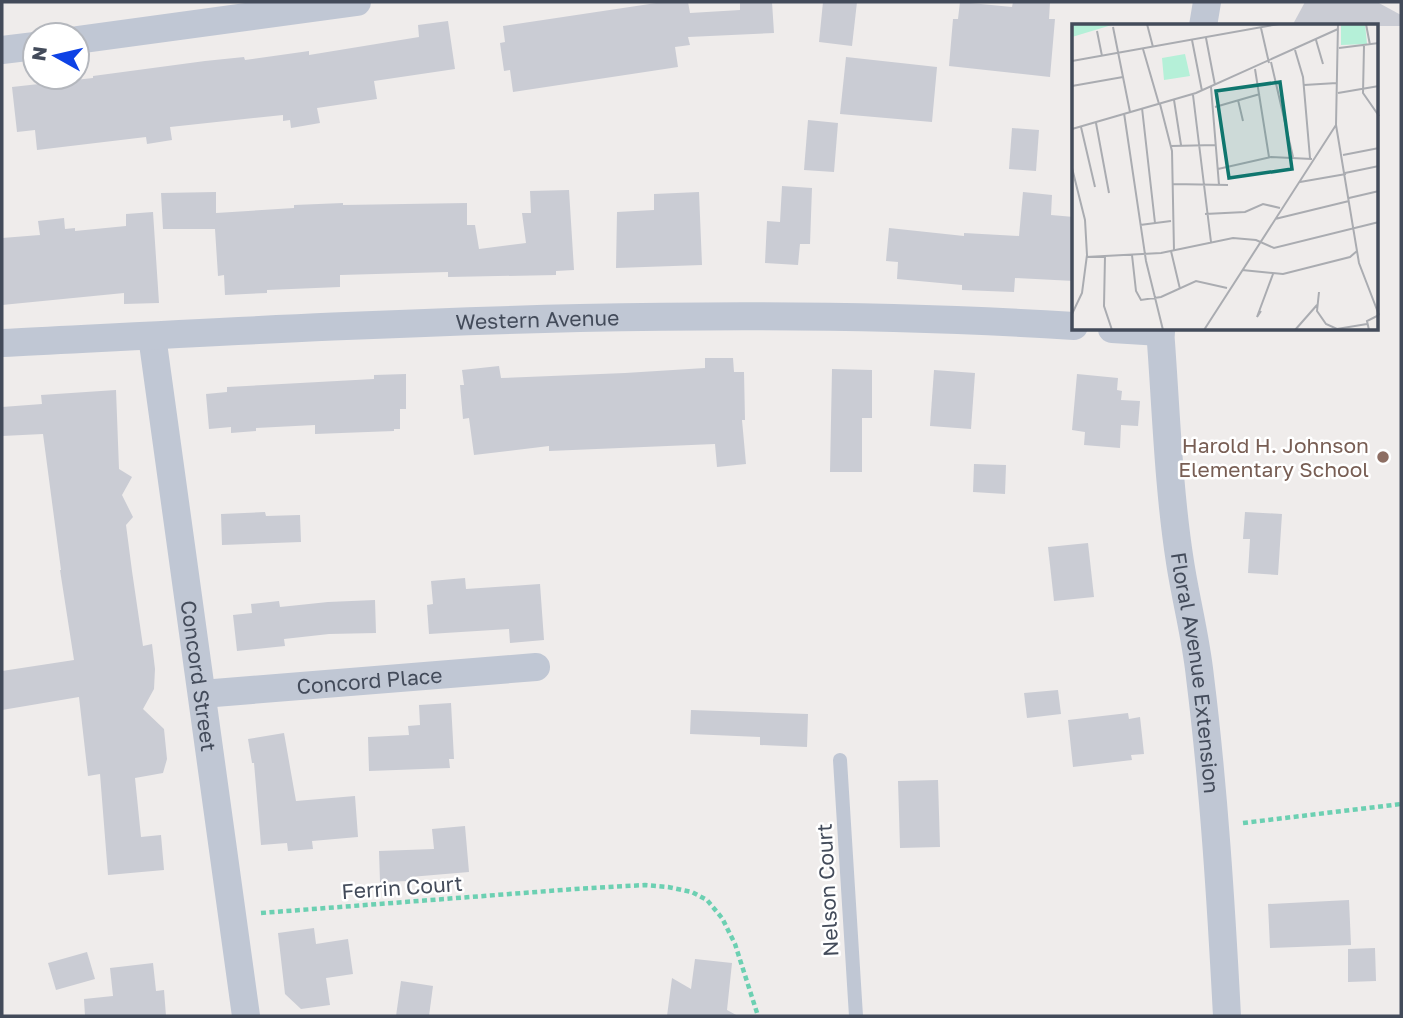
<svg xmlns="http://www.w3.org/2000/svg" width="1403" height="1018" font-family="'Golos Text',sans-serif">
	<rect width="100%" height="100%" fill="#efeceb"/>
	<g fill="#caccd4">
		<path d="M663 2H688L690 13 740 10V2H772L774 33 688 37 690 45 675 47 678 67 513 92 510 70 504 71 500 43 505 42 503 26Z"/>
		<path d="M823 2H857L852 46 819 42Z"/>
		<path d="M960 2 1012 7 1013 2 1050 3 1049 19H1055L1050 77 949 66 953 19H958Z"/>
		<path d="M1305 2H1377L1401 15V26H1292Z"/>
		<path d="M448 21 455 69 374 81 377 99 317 108 320 123 291 128 290 120 283 121V115L170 127 172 140 147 144 146 137 37 150 35 130 17 132 12 87 93 78V76L205 61 244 57 245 60 309 51V55L419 37 418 25Z"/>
		<path d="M846 57 937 67 932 122 840 114Z"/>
		<path d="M808 120 838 123 834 172 804 170Z"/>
		<path d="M1012 128 1039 130 1036 171 1009 169Z"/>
		<path d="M782 186 812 188 810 244H800L798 265 765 263 767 221 780 222Z"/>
		<path d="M569 190 574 270 556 271V275L448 277V272L340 275V287L267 290V293L225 295 224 275 218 276 215 229H163L161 193 216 192V213L294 208V205L343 203V205L467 203V225H475L479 249 526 243 522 213H531L530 191Z"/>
		<path d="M699 192 702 265 616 268 617 212 654 210V194Z"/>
		<path d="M1023 192 1052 195 1051 215 1074 217V281L1015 278 1014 292 962 290V285L897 279 898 262 886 261 889 228 964 236V233L1019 236Z"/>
		<path d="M153 212 159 303 124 304V293L2 305V238L40 235 38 221 64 218 65 229 75 228V231L126 226V214Z"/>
		<path d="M705 358H733L734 372H744L745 420H742L746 464 717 467 715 444 549 451V446L474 455 469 418 463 419 460 385H464L462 370 499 366 501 378 625 373 705 368Z"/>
		<path d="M832 369 872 370V418H862V472H830Z"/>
		<path d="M934 370 975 373 971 429 930 426Z"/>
		<path d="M406 374V409H400V429H394V431L315 434V425L256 428V431L231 433V427L209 429 206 394 227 392V387L374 379V375Z"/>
		<path d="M1077 374 1118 378 1117 390 1122 391 1121 400 1140 401 1138 426 1121 425 1120 448 1084 445 1085 432 1072 430Z"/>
		<path d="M116 390 119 469 132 477 122 495 133 517 126 525 132 571 143 646 152 644 155 669 154 689 143 709 164 729 167 759 163 773 135 778 141 837 161 835 164 870 108 875 100 774 88 776 79 697 2 710V671L74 660 60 570H61L43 434 2 436V407L42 404 41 395Z"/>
		<path d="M974 464 1006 465 1005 494 973 492Z"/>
		<path d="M265 512 266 516 300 515 301 542 222 545 221 514Z"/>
		<path d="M1245 512 1282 514 1278 575 1248 573 1250 539H1243Z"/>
		<path d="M1088 543 1094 597 1054 601 1048 547Z"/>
		<path d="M465 578 466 589 540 584 544 640 510 643 509 629 429 634 427 605 433 604 431 581Z"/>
		<path d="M375 600 376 633 329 634 284 639 285 646 237 651 233 615 252 613 251 604 279 601 280 607 328 602Z"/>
		<path d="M1058 690 1061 714 1027 718 1024 693Z"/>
		<path d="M451 703 454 759H449L450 768 369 771 368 737 409 735 408 726 420 725 419 705Z"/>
		<path d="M691 710 808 714 807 747 760 745V737L690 734Z"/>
		<path d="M1128 713 1129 719 1140 717 1144 754 1131 755 1132 760 1073 767 1068 720Z"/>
		<path d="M284 733 296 801 355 796 358 837 312 841 313 849 288 851 287 843 261 845 254 763H252L248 739Z"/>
		<path d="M938 780 940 847 900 848 898 781Z"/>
		<path d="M465 826 469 872 410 877V881L380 882 379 851 434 849 432 829Z"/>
		<path d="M1349 900 1351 945 1270 948 1268 904Z"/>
		<path d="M314 928 316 944 348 939 353 974 326 978 330 1005 301 1009 285 994 278 933Z"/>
		<path d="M1375 948 1376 981 1348 982V949Z"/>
		<path d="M87 952 95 979 56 990 48 963Z"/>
		<path d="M695 959 732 963 727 1010 738 1016H667L672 978 691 989Z"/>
		<path d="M153 963 156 991 164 990 166 1016H85L84 999 113 996 110 968Z"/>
		<path d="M401 981 433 986 429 1016H396Z"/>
	</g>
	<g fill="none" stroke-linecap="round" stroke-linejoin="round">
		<g stroke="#6cd0b2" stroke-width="4.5" stroke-dasharray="5 3.5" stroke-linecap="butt">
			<path d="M1243 823 1401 804"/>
			<path d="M261 913 575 889 645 885 668 887 692 892 707 900 722 918 735 944 758 1016"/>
		</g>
		<path stroke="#c0c7d4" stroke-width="14" d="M840 760 856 1016"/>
		<g stroke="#c0c7d4" stroke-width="28">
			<path d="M1203 26 1207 2"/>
			<path d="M77 40 357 2"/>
			<path d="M2 50 35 46"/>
			<path d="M1112 329 1161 332"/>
			<path id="s1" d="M1160 329C1166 406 1168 485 1180 562 1186 601 1196 638 1200 677 1214 790 1221 903 1227 1016"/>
			<path id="s2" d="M152 336 246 1016"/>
			<path id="s3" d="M2 343C358 325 717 303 1074 326"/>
			<path id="s4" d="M202 694 536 667"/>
		</g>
	</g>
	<circle fill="#8d6e63" stroke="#fff" stroke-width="2.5" cx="1383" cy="457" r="7"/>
	<g text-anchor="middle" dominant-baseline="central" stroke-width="5" stroke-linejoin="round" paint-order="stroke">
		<g font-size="21" fill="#434b5a" stroke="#fff">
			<text stroke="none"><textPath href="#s3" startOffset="536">Western Avenue</textPath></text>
			<text stroke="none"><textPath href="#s1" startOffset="346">Floral Avenue Extension</textPath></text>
			<text stroke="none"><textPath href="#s2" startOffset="343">Concord Street</textPath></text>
			<text stroke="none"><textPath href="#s4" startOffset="168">Concord Place</textPath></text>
			<text transform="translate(402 887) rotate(-4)">Ferrin Court</text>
			<text transform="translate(827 890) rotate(-93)">Nelson Court</text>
		</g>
		<g font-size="21" fill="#785e54" stroke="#fff" text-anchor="end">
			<text x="1369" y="445">Harold H. Johnson<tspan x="1369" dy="24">Elementary School</tspan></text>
		</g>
	</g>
	<g transform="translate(1072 24)">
		<rect width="306" height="306" fill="#efeceb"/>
		<path d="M0 0H43L0 13ZM269 0H293L295 20 269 21ZM113 30 118 52 92 56 90 34Z" fill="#b5f0d8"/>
		<path fill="none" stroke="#aaacb1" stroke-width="2" d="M75 0 81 23M294 0 298 21M41 3 58 88M189 4 197 39M25 7 30 32M134 14 143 61M120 16 130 67M244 16 251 40M292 22 291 69 307 92M267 24 307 19M71 25 87 80M223 26 231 53 238 134M0 37 207 0M199 38 221 133M183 45 197 133M232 61 265 59M0 62 51 53M139 63 147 161M266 69 307 62M121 71 139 218M102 76 109 121M166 76 171 97M88 80 100 127 102 227M143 83 188 70M70 84 83 199M52 89 74 237 91 306M24 99 37 169M264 101 287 239 307 291M9 103 23 163M0 105 124 69 266 5M99 122 144 121M271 131 307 124M0 144 13 196 15 231 10 269 0 290M146 145 199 133 240 135M273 149 307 142M228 158 274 150M100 160 156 161M277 174 307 167M133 190 173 188 191 180 208 184M203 195 277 177M68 201 99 197M99 227 108 265M60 231 64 267 69 276 89 273 124 257 155 264M33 232 32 282 40 306M14 233 89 229 161 214 184 216 202 224 307 198M170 246 211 250 278 233 285 227M247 268 245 287 254 300 265 305 295 300M189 287 185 293 201 250M132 306 264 101 266 0M223 306 245 281M297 306 295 297 307 291"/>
		<path fill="#0f766e" fill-opacity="0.15" stroke="#0f766e" stroke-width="3.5" d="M208 58 220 145 157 154 144 67Z"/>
		<rect width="306" height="306" fill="none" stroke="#434b5a" stroke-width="3.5"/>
	</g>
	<rect width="1403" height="1018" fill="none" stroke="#434b5a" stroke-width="7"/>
	<g transform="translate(56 56) rotate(278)"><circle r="33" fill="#ffffff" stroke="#b4b7bd" stroke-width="2"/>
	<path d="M0-5L12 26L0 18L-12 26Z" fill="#0e42e5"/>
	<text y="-10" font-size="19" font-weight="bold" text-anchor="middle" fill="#434b5a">N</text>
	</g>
</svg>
